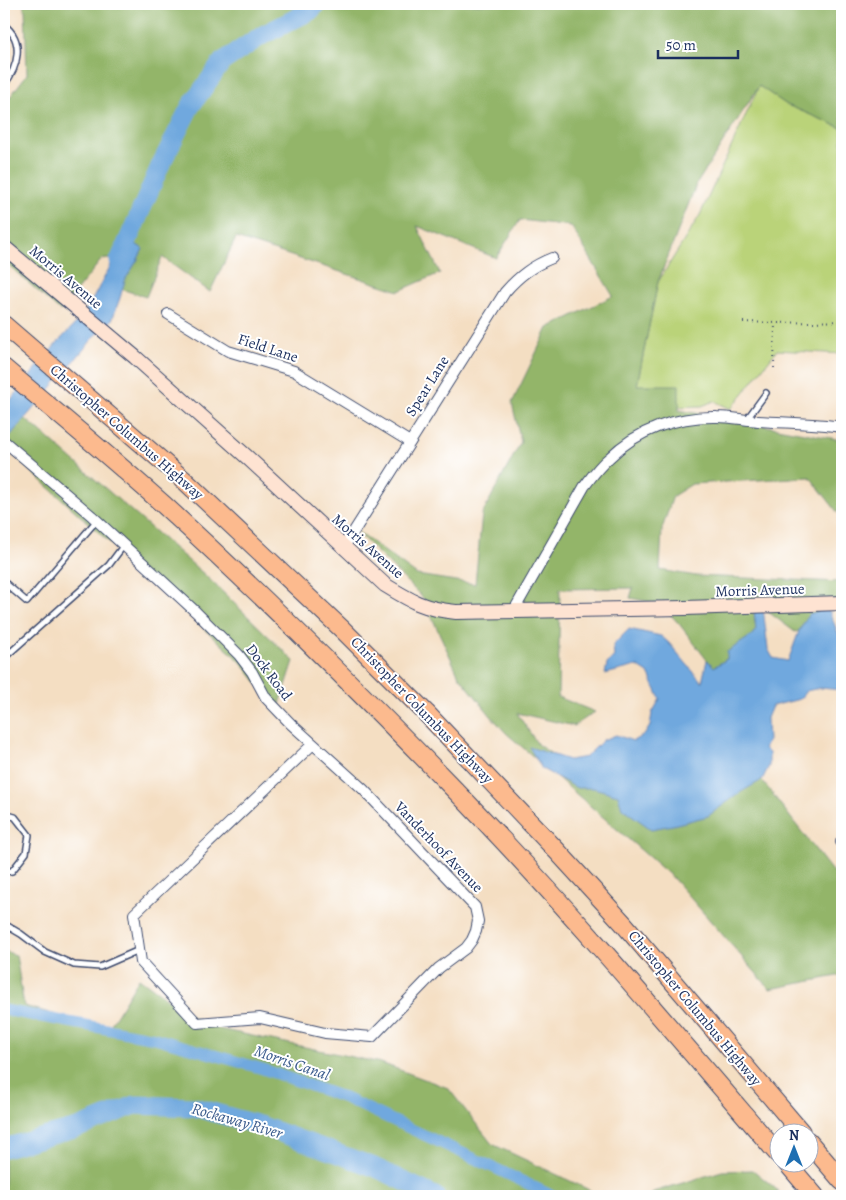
<svg xmlns="http://www.w3.org/2000/svg" width="846" height="1200" font-family="Alegreya,serif">
	<rect width="100%" height="100%" fill="#fff"/>
	<filter id="ink" filterUnits="userSpaceOnUse"><feTurbulence type="fractalNoise" baseFrequency=".02" numOctaves="2"/><feDisplacementMap in="SourceGraphic" scale="10" xChannelSelector="R" yChannelSelector="G"/><feConvolveMatrix kernelMatrix="1 2 1 2 8 2 1 2 1" color-interpolation-filters="sRGB"/></filter>
	<filter id="wash" filterUnits="userSpaceOnUse"><feTurbulence type="fractalNoise" baseFrequency=".0096" numOctaves="4" result="noise"/><feDisplacementMap in="SourceGraphic" scale="20" xChannelSelector="R" yChannelSelector="G"/><feGaussianBlur stdDeviation="1.12" result="paint"/><feColorMatrix in="noise" values="0 0 0 0 0 0 0 0 0 0 0 0 0 0 0 0 0 1.4 0 .05"/><feComposite in="paint" operator="in"/></filter>
	<g filter="url(#wash)">
		<rect width="100%" height="100%" fill="#f4dec2"/>
		<path fill="#bad379" stroke="#6a816c" d="M759 86 787 105 842 128V354L777 350 731 409 714 401 702 406 673 407 637 385 658 282 700 215Z"/>
		<g fill="#93b569" stroke="#577264">
			<path d="M23 4H842V128L787 105 759 86 696 185 658 282 637 385H679V410L842 440V518L810 477 692 484 673 496 662 529 660 570 696 576 842 582V605L809 614 799 631 795 632 763 608 754 611 756 630C745 645 730 658 714 667L707 660 680 625 661 604 630 598 633 588 560 589 558 697 595 712 574 726 517 713 538 745 574 768 750 765 842 884V975L770 989 672 877 506 733 491 716 459 676 423 598 354 529 417 575 475 584 482 514 521 442 512 403 548 328 613 296 571 226 520 220 496 258 417 226 440 273 399 291 236 238 210 292 162 257 146 297 118 288 126 260 102 259 60 311 4 261V105L27 74 25 10Z"/>
			<path d="M4 400 205 575 294 661 278 710 241 662 8 450 4 453Z"/>
			<path d="M4 951 16 955 24 1006 108 1029 139 978 205 1026 381 1063 448 1088 492 1144 602 1196H4Z"/>
			<path d="M753 1170 775 1188 782 1196H651L653 1192 722 1171Z"/>
		</g>
		<g fill="#6fa8de" stroke="#456c9e">
			<path d="M126 237 143 249 137 261 125 280 120 298 112 320 96 335 4 443V408L57 343 79 320 91 302Z"/>
			<path d="M763 608 768 649 773 658 788 661 799 631 809 614 828 608 842 643V690L820 688 806 691 800 699 772 706 767 718 768 742 764 748 769 753V766L762 780 741 792 708 816 673 825 651 829 622 808 618 795 594 788H577L542 769 529 747 569 760 586 757 603 740 616 735 633 741 645 734 650 726 652 713 660 699 648 673 637 666 605 674 607 664 614 656 613 645 629 629 661 636 669 643 702 682 707 660 714 667 727 659V652L751 636 756 630 754 611Z"/>
		</g>
		<g fill="none" stroke-linecap="round" stroke-linejoin="round">
			<path stroke="#6fa8de" stroke-width="11" d="M4 1010 155 1038 263 1069 345 1098 503 1172 553 1196"/>
			<g stroke="#6fa8de" stroke-width="19">
				<path d="M119 261 161 164 190 107 222 62 261 36 310 11 317 4"/>
				<path d="M4 1148 78 1128 135 1105 194 1107 262 1126 374 1167 435 1196"/>
			</g>
		</g>
	</g>
	<g filter="url(#ink)">
		<g fill="none" stroke-linecap="round" stroke-linejoin="round">
			<g stroke="#3c496d" stroke-width="8">
				<g id="lane">
					<path d="M4 25C25 41 18 67 4 85"/>
					<path d="M747 419 766 393"/>
					<path d="M4 582 27 602 97 520"/>
					<path d="M4 658 109 565 124 545"/>
					<path d="M4 814 15 817 29 835 26 853 12 871 4 872"/>
					<path d="M4 924 21 934 45 952 74 965 100 967 139 950"/>
				</g>
			</g>
			<g stroke="#3c496d" stroke-width="12">
				<g id="street">
					<path d="M168 314 228 351 294 371 410 442"/>
					<path d="M4 441 92 516 196 612 239 655 252 672 266 698 291 724 363 789 475 907 478 921 476 931 472 940 466 948 439 968 372 1037 325 1033 260 1018 197 1023 141 962 134 914 313 744"/>
					<path d="M344 547 505 292C519 276 532 266 552 258"/>
					<path d="M513 612 584 487C592 476 599 466 609 458 637 430 677 416 717 417 731 417 744 420 758 421 786 423 815 423 842 427"/>
					<path d="M841 842H842"/>
				</g>
			</g>
			<g stroke="#3c496d" stroke-width="16">
				<path id="secondary" d="M4 247 135 357 247 457 385 585C411 601 424 609 456 612L685 608 842 603"/>
			</g>
			<g stroke="#3c496d" stroke-width="20">
				<g id="highway">
					<path d="M4 325 184 480 343 630 426 713 557 851 623 923 801 1132"/>
					<path d="M4 368C57 413 112 458 164 505 262 595 357 689 450 785 565 903 671 1029 778 1154"/>
					<path d="M808 1141 842 1181"/>
					<path d="M786 1162 815 1196"/>
				</g>
			</g>
			<g stroke="#3c496d" stroke-width="2" stroke-dasharray="1 4" stroke-linecap="butt">
				<path d="M743 322 778 323 842 321"/>
				<path d="M774 368 775 323"/>
			</g>
			<use href="#lane" stroke="#fff" stroke-width="5"/>
			<use href="#street" stroke="#fff" stroke-width="10"/>
			<use href="#secondary" stroke="#fee3d2" stroke-width="14"/>
			<use href="#highway" stroke="#fcba8e" stroke-width="18"/>
		</g>
	</g>
	<g text-anchor="middle" dominant-baseline="central" stroke-width="4" stroke-linejoin="round" paint-order="stroke">
		<g font-size="15" fill="#1b2f5e" stroke="#fff">
			<text transform="translate(66 277) rotate(40)">Morris Avenue</text>
			<text transform="translate(268 348) rotate(18)">Field Lane</text>
			<text transform="translate(427 386) rotate(-58)">Spear Lane</text>
			<text transform="translate(127 432) rotate(41)">Christopher Columbus Highway</text>
			<text transform="translate(368 546) rotate(41)">Morris Avenue</text>
			<text transform="translate(760 590) rotate(-2)">Morris Avenue</text>
			<text transform="translate(269 672) rotate(53)">Dock Road</text>
			<text transform="translate(422 710) rotate(46)">Christopher Columbus Highway</text>
			<text transform="translate(439 847) rotate(46)">Vanderhoof Avenue</text>
			<text transform="translate(695 1008) rotate(50)">Christopher Columbus Highway</text>
		</g>
		<g font-size="16" font-style="italic" fill="#38598b" stroke="#fff">
			<text transform="translate(292 1063) rotate(19)">Morris Canal</text>
			<text transform="translate(237 1121) rotate(16)">Rockaway River</text>
		</g>
	</g>
	<rect width="846" height="1200" fill="none" stroke="#fff" stroke-width="20"/>
	<g transform="translate(794 1148)"><circle r="24" fill="#ffffff" stroke="#a4acbf"/>
	<path d="M0-4L9 19L0 12L-9 19Z" fill="#1f6fb2"/>
	<text y="-8" font-size="14" font-weight="bold" text-anchor="middle" fill="#1b2f5e">N</text>
	</g>
	<path d="M658 50v8h80v-8" fill="none" stroke="#1b2f5e" stroke-width="2.5"/>
	<text x="666" y="50" font-size="15" fill="#1b2f5e" stroke="#ffffff" stroke-width="4" paint-order="stroke">50 m</text>
</svg>
